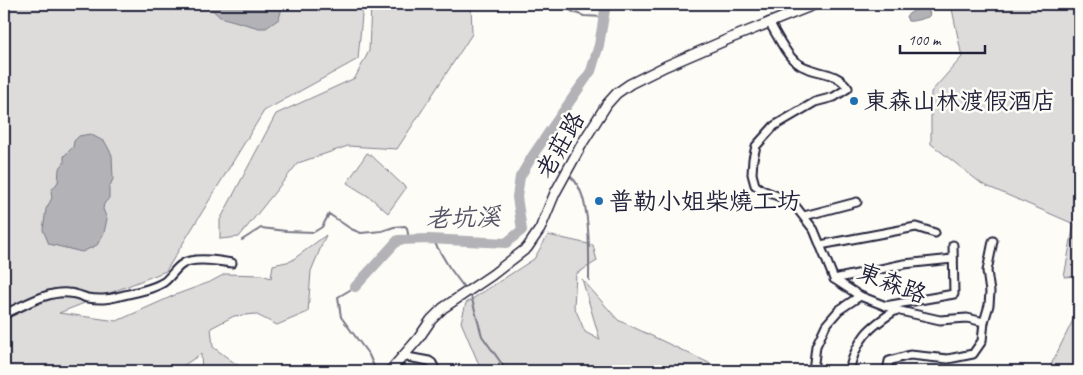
<svg xmlns="http://www.w3.org/2000/svg" width="1083" height="375" font-family="Caveat,'LXGW WenKai TC',sans-serif">
	<rect width="100%" height="100%" fill="#fdfcf7"/>
	<filter id="ink" filterUnits="userSpaceOnUse"><feTurbulence type="fractalNoise" baseFrequency=".02" numOctaves="2"/><feDisplacementMap in="SourceGraphic" scale="10" xChannelSelector="R" yChannelSelector="G"/><feConvolveMatrix kernelMatrix="1 2 1 2 8 2 1 2 1" color-interpolation-filters="sRGB"/></filter>
	<g filter="url(#ink)">
		<g fill="#dddcdb" stroke="#807f8b">
			<path d="M4 4H363L358 59 264 111 166 271 59 313 117 321 175 295 210 282 225 274 262 275 271 278 273 265 291 261 326 235 311 271 308 312 277 325 255 314 234 316 211 328 213 347 236 364 249 371H202L201 354 175 371H4Z"/>
			<path d="M371 4H471L472 34 397 149 348 146 298 163 239 237 220 239V220L276 114 355 78 369 51Z"/>
			<path d="M951 4H1079V276L1064 277 1074 224 982 184 931 144V92L962 57Z"/>
			<path d="M367 153 372 156 406 188 388 213 371 198 347 183Z"/>
			<path d="M548 235 593 245 597 261 576 274 574 306 585 332 600 340 582 279 618 320 726 371H480V367L461 322 466 303 534 259Z"/>
			<path d="M1079 308V371H1048Z"/>
		</g>
		<g fill="#b2b2b7" stroke="#787885">
			<path d="M206 4H283L279 19 266 28H259L220 17Z"/>
			<path d="M924 8 929 11 930 16C926 18 912 22 908 21L906 16 913 11Z"/>
			<path d="M90 134 105 142 112 155 113 179 109 188V198L104 204 103 209 107 219 104 233 97 245 82 252 49 244 43 230 46 209 52 198 51 191 58 182 59 169 64 163V156L73 147 74 141 79 136Z"/>
		</g>
		<g fill="none" stroke-linecap="round" stroke-linejoin="round">
			<g stroke="#787885" stroke-width="2">
				<path d="M560 4 573 12 584 16 604 17"/>
				<path d="M533 155 562 171"/>
				<path d="M568 175C592 188 589 255 589 280"/>
				<path d="M242 240 261 228 286 231 314 232 322 227 329 214 351 229 361 233 382 231 394 227 405 226 407 228 409 240"/>
				<path d="M433 240 449 267 466 290"/>
				<path d="M469 294 471 296 482 336 507 371"/>
				<path d="M330 371 340 366 376 371 369 355 341 317 338 297 355 287"/>
			</g>
			<path stroke="#b2b2b7" stroke-width="10" d="M355 287 398 240 429 239 506 243 522 230 517 197 520 177 533 155 591 71 599 45 606 4"/>
			<g stroke="#22223b" stroke-width="11">
				<g id="minor">
					<path d="M769 22C776 33 786 55 796 62 811 75 836 69 848 88L834 97 815 102 774 126 756 146 753 159 752 174 755 185 762 190 785 199 796 207 814 230 834 279 860 296 896 310 940 320 967 318 984 322 982 341 973 354 948 359 910 355 889 361 887 371"/>
					<path d="M804 216 857 202"/>
					<path d="M820 245 916 227 935 233"/>
					<path d="M834 279 904 264 953 259"/>
					<path d="M885 306 954 294 953 245"/>
					<path d="M4 314C24 306 46 291 68 293 75 293 81 296 87 298 102 300 110 299 124 295 138 292 153 289 164 282 173 275 178 263 190 261 203 258 219 261 232 263"/>
					<path d="M984 322 989 305 990 292 987 271 993 241"/>
					<path d="M402 356 429 361 432 363 436 371"/>
					<path d="M813 371 816 346 826 325 839 310 860 296"/>
					<path d="M849 371C857 338 868 328 896 310"/>
				</g>
			</g>
			<g stroke="#22223b" stroke-width="12">
				<path id="tertiary" d="M390 371 418 339 431 320 443 308 492 275 527 248 540 229 555 193 583 142 607 104 617 93 630 84 666 66 731 38 816 4"/>
			</g>
			<use href="#minor" stroke="#fdfcf7" stroke-width="7"/>
			<use href="#tertiary" stroke="#fdfcf7" stroke-width="9"/>
		</g>
	</g>
	<g fill="#1f6fb2" stroke="#fdfcf7" stroke-width="2">
		<circle cx="854" cy="101" r="5"/>
		<circle cx="599" cy="201" r="5"/>
	</g>
	<g text-anchor="middle" dominant-baseline="central" stroke-width="5" stroke-linejoin="round" paint-order="stroke">
		<g font-size="24" fill="#22223b" stroke="#fdfcf7" text-anchor="start">
			<text x="864" y="101">東森山林渡假酒店</text>
			<text x="609" y="201">普勒小姐柴燒工坊</text>
		</g>
		<g font-size="24" fill="#22223b" stroke="#fdfcf7">
			<text transform="translate(560 145) rotate(-60)">老莊路</text>
			<text transform="translate(892 283) rotate(21)">東森路</text>
		</g>
		<g font-size="25" font-style="italic" fill="#545466" stroke="#fdfcf7">
			<text transform="translate(463 218) rotate(-2)">老坑溪</text>
		</g>
	</g>
	<rect width="1083" height="375" fill="none" stroke="#fdfcf7" stroke-width="20"/>
	<rect x="10" y="10" width="1063" height="355" fill="none" stroke="#22223b" stroke-width="2" filter="url(#ink)"/>
	<path d="M900 45v8h85v-8" fill="none" stroke="#22223b" stroke-width="2.5"/>
	<text x="908" y="45" font-size="15" fill="#22223b" stroke="#fdfcf7" stroke-width="4" paint-order="stroke">100 m</text>
</svg>
